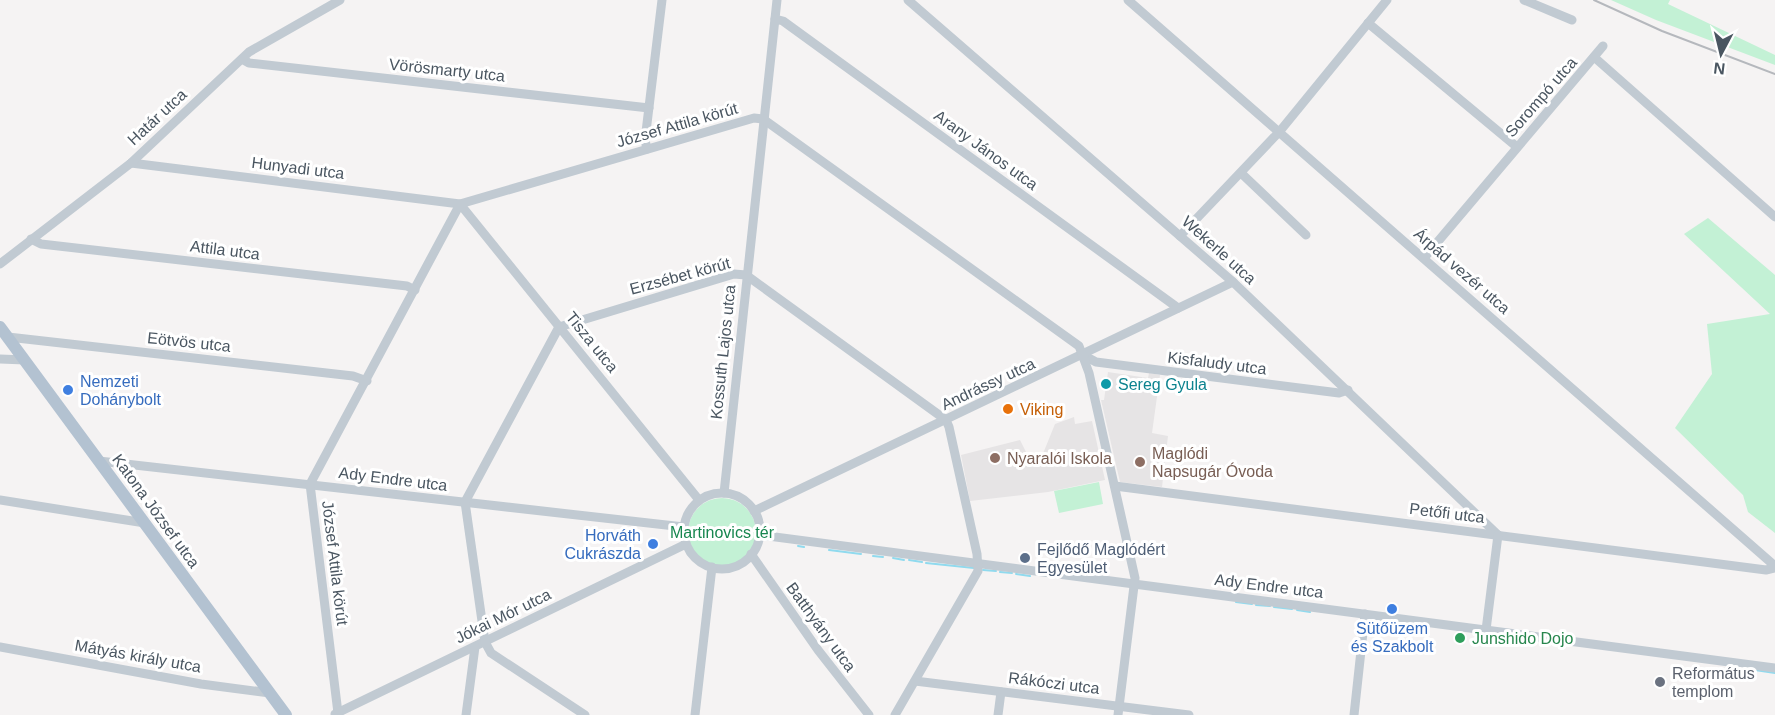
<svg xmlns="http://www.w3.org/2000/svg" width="1775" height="715" font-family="Helvetica,sans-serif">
	<rect width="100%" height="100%" fill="#f5f3f3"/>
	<g fill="#e6e4e5">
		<path d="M1108 372 1148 378 1149 373 1160 375 1152 433 1168 436 1162 487 1120 482 1101 400H1104Z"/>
		<path d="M1074 417 1075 424 1092 421 1105 480 1048 492 970 501 961 455 1020 440 1031 462 1040 461 1055 424Z"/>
	</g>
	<g fill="#c3f1d5">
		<path d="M1611 0H1670L1668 4 1775 55V65L1656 20Z"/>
		<path d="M1708 218 1775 275V533L1748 512 1743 495 1675 428 1712 374 1707 324 1770 314 1684 234Z"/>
		<path d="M1099 482 1103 504 1059 513 1054 491Z"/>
		<circle cx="722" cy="532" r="34"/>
	</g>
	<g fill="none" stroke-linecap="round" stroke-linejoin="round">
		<g stroke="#90daee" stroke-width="2">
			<path d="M798 546 804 547"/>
			<path d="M829 550 861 554"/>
			<path d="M873 556 883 557"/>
			<path d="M893 558 904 560"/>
			<path d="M909 560 922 562"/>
			<path d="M926 563 974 568"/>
			<path d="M983 570 996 571"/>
			<path d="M1000 572 1012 573"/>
			<path d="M1016 574 1030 576"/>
			<path d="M1236 602 1252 604"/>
			<path d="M1256 605 1270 606"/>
			<path d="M1274 607 1292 609"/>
			<path d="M1297 610 1310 612"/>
			<path d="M1367 619 1374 620"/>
			<path d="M1755 670 1775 673"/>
		</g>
		<g stroke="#c1cad2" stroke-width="9">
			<path d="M908 0 1233 282 1498 535"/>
			<path d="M1128 0 1775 566"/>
			<path d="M1524 0 1572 20"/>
			<path d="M775 19 783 21 1178 308"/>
			<path d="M1368 23 1517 147"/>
			<path d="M1594 57 1775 217"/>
			<path d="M242 59 249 63 649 108"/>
			<path d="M647 149 645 140 662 0"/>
			<path d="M131 163 460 204 699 500"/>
			<path d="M1241 173 1306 235"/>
			<path d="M1180 236 1280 131 1387 0"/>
			<path d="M31 239 41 244 407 286 415 290"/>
			<path d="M1424 258 1603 46"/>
			<path d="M0 264 131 163 249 52 340 0"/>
			<path d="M8 337 353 376 367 381"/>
			<path d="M1083 355 1096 362 1339 393 1348 390"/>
			<path d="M0 359 25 360"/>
			<path d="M99 461 684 527"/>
			<path d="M1115 486 1766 570 1775 568"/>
			<path d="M724 493 777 0"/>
			<circle cx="722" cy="531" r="38"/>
			<path d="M0 500 145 523"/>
			<path d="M754 511 1233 282"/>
			<path d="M760 535 1775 668"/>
			<path d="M751 554 818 650 869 715"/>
			<path d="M1486 630 1498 535"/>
			<path d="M0 647 201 684 270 693"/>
			<path d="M915 681 1189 715"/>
			<path d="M338 713 310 484 460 204 754 118 763 119 1079 346 1089 373 1135 578 1118 715"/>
			<path d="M335 714 686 544"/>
			<path d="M466 715 475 647"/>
			<path d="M585 715 491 653 485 642 465 502 559 327 734 274 746 275 946 420 949 427 977 554 978 571 895 715"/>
			<path d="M695 715 712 567"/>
			<path d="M998 715 1001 692"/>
			<path d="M1354 715 1365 614"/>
		</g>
		<path stroke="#b3c2d1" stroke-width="12" d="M0 327 286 715"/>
		<path stroke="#b5b8bd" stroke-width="2" d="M1594 0 1662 31 1775 74"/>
	</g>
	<circle fill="#0f9aa8" stroke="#fff" stroke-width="2" cx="1106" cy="384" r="6"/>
	<g fill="#3f7fe0" stroke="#fff" stroke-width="2">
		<circle cx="68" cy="390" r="6"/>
		<circle cx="653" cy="544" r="6"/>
		<circle cx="1392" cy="609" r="6"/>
	</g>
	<circle fill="#e8710a" stroke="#fff" stroke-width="2" cx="1008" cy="409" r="6"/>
	<g fill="#8d6e63" stroke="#fff" stroke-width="2">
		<circle cx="995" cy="458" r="6"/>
		<circle cx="1140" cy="462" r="6"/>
	</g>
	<circle fill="#5c6f8a" stroke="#fff" stroke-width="2" cx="1025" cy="558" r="6"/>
	<circle fill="#2e9e5b" stroke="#fff" stroke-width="2" cx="1460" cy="638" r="6"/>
	<circle fill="#6b7280" stroke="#fff" stroke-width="2" cx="1660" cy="682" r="6"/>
	<g text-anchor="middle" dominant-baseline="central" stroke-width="6" stroke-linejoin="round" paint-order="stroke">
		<g font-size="16" fill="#4a5661" stroke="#fff">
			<text transform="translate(447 70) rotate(6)">Vörösmarty utca</text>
			<text transform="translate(1541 97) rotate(-49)">Sorompó utca</text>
			<text transform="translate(157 117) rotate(-43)">Határ utca</text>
			<text transform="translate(677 125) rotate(-16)">József Attila körút</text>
			<text transform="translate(986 150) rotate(36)">Arany János utca</text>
			<text transform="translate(298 168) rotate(7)">Hunyadi utca</text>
			<text transform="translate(225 250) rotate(7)">Attila utca</text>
			<text transform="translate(1219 250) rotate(42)">Wekerle utca</text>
			<text transform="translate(1462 271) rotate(41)">Árpád vezér utca</text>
			<text transform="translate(680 276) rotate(-15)">Erzsébet körút</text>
			<text transform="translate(189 342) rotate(6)">Eötvös utca</text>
			<text transform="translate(592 342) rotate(51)">Tisza utca</text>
			<text transform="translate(723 352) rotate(-84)">Kossuth Lajos utca</text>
			<text transform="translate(1217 363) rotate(7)">Kisfaludy utca</text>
			<text transform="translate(988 384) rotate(-25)">Andrássy utca</text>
			<text transform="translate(393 479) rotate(7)">Ady Endre utca</text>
			<text transform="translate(156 511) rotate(54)">Katona József utca</text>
			<text transform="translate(1447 513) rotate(7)">Petőfi utca</text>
			<text transform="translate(335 563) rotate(83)">József Attila körút</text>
			<text transform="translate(1269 586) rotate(7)">Ady Endre utca</text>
			<text transform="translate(503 616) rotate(-26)">Jókai Mór utca</text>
			<text transform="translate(821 627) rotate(54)">Batthyány utca</text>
			<text transform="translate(138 656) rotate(10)">Mátyás király utca</text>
			<text transform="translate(1054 683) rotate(7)">Rákóczi utca</text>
		</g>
		<g font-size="16" fill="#366cbe" stroke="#fff" text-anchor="start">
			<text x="80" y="381">Nemzeti<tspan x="80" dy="18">Dohánybolt</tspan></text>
			<text x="641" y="535" text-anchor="end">Horváth<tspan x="641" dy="18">Cukrászda</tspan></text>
			<text x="1392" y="628" text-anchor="middle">Sütőüzem<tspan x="1392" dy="18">és Szakbolt</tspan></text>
		</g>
		<g font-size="16" fill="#0d838f" stroke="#fff" text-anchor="start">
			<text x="1118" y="384">Sereg Gyula</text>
		</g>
		<g font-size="16" fill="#c56008" stroke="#fff" text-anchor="start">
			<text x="1020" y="409">Viking</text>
		</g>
		<g font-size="16" fill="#785e54" stroke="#fff" text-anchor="start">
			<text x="1152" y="453">Maglódi<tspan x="1152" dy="18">Napsugár Óvoda</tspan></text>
			<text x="1007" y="458">Nyaralói Iskola</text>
		</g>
		<g font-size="16" fill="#17864f" stroke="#fff">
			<text x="722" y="532">Martinovics tér</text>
		</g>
		<g font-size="16" fill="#4e5e75" stroke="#fff" text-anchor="start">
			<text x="1037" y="549">Fejlődő Maglódért<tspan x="1037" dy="18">Egyesület</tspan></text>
		</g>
		<g font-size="16" fill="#27864d" stroke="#fff" text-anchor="start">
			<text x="1472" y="638">Junshido Dojo</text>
		</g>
		<g font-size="16" fill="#5b616d" stroke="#fff" text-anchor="start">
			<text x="1672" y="673">Református<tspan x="1672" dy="18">templom</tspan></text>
		</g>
	</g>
	<g transform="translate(1721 54) rotate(187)" stroke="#ffffff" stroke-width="4.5" paint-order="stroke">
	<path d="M0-4.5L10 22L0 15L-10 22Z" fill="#4a5661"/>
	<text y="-9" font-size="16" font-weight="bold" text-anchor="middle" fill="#4a5661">N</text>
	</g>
</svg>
